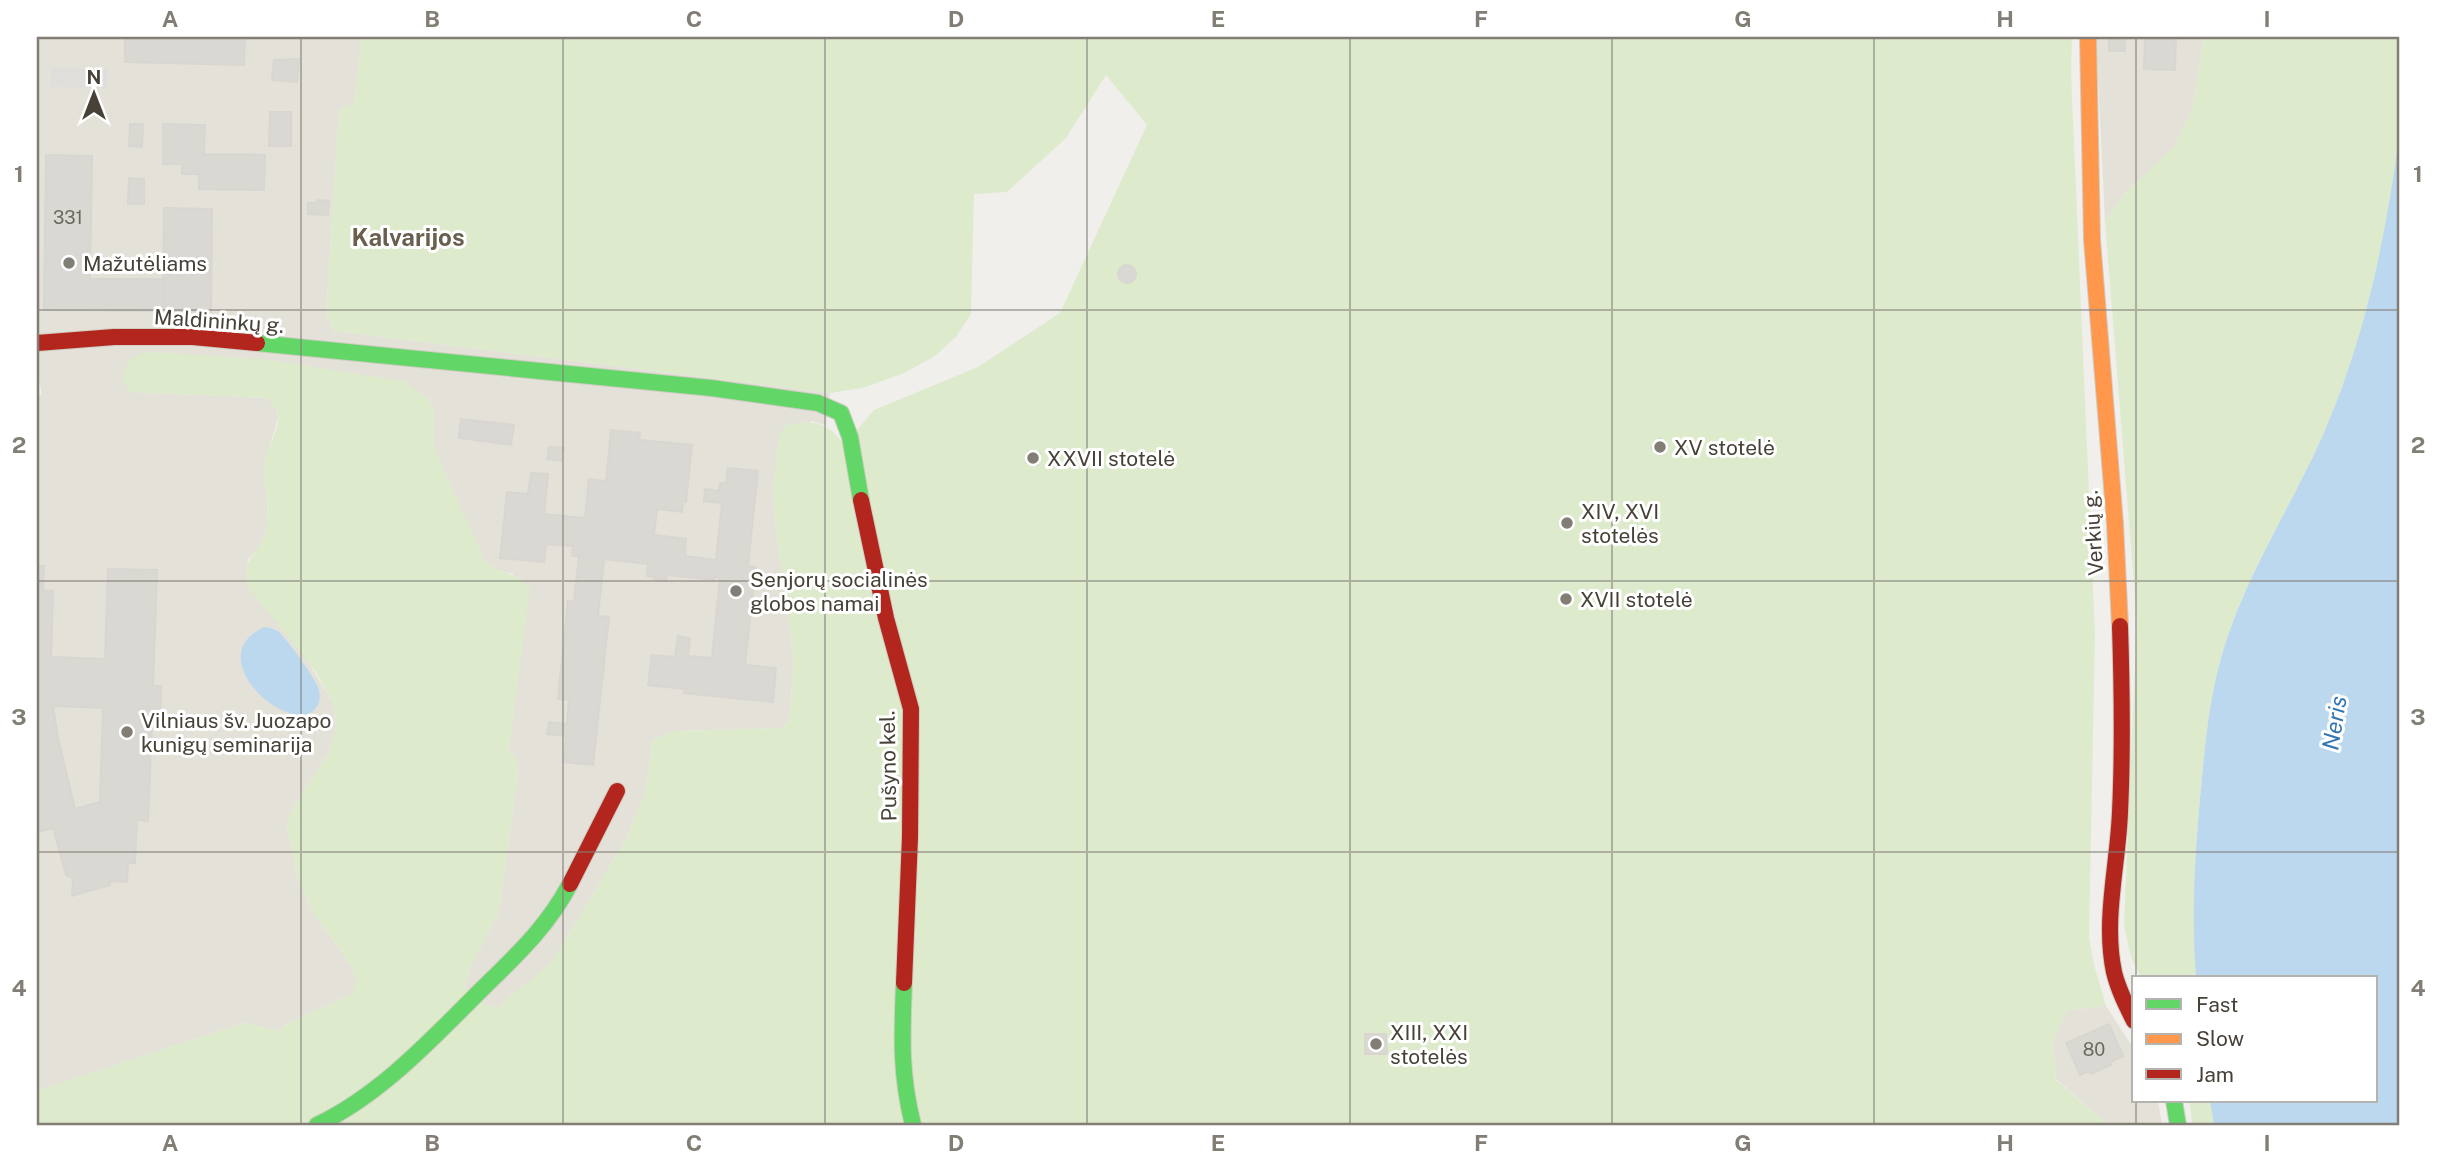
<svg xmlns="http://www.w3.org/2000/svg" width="2437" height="1162" font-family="'Public Sans',sans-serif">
	<rect width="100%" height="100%" fill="#f0efeb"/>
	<g fill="#e4e1d8">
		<path d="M37 37H362L353 111H339L326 314 334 331 830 393 826 425 811 421 773 486 774 513 794 661 789 720 783 728 674 731 653 740 645 793 625 841 552 962 497 1009 471 999 465 985 470 967 499 912 519 765 509 750 513 574 492 568 485 561 479 551 434 448V409L427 398 131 392 267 398 276 407 278 418 265 462 268 525 262 543 247 561 333 703 336 728 328 754 289 814 287 826 298 881 313 912 352 967 357 981 352 994 285 1025 280 1031 244 1023 37 1091V395H42L37 370Z"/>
		<path d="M2096 37H2204L2192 111 2174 147 2126 192 2105 221Z"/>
		<path d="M2106 1006 2134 1049V1101H2158L2162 1125H2108L2056 1079 2053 1040 2067 1010Z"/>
	</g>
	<g fill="#ddebcc">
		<path d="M362 37H2072L2071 73 2095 635 2089 937 2094 965 2106 1006 2067 1010 2053 1040 2056 1080 2108 1125H37V1091L244 1023 280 1031 285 1025 352 994 356 981 352 967 313 912 298 881 287 826 289 814 328 754 336 728 333 703 315 671 248 587C240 557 261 553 267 528 271 511 262 482 265 463 267 447 279 431 278 416 277 407 272 404 266 398L131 392C119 382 122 364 136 356 140 353 149 353 154 352L270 360 403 381 427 398 434 409V448L485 561C499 574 515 571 530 588L509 749 519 765 499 912 470 967 465 985 471 999 497 1008 552 962 625 841 645 793 653 740 674 731 783 728 789 720 794 661 774 513 773 486 779 435 785 426C811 418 829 422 844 445L874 410 978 367 1060 313 1147 125 1106 75 1066 138 1007 192 974 194 971 314 956 337 935 356 902 374 862 388 830 393 334 331 326 314 339 111 348 104 353 109Z"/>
		<path d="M2204 37H2400C2400 68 2403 101 2400 132 2398 167 2390 202 2383 236 2369 306 2351 372 2322 437 2289 511 2242 580 2221 658 2209 701 2205 745 2201 788 2195 852 2191 915 2196 978H2141L2131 957 2124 925 2137 622 2105 221 2126 192 2174 147 2192 111Z"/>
		<path d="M2190 1101H2210L2214 1125H2192Z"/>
	</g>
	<path fill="#e0dedb" d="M51 68 107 69V88L51 87Z"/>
	<g fill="#bcd8ee">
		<path d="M2400 131V1125H2214L2210 1101H2376V978H2196C2191 915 2195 851 2201 788 2205 745 2209 700 2221 658 2243 579 2289 511 2322 437 2365 340 2386 236 2400 131Z"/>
		<path d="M264 627C270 628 275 629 279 632 288 641 312 674 317 685 321 693 321 704 314 710 288 735 199 658 264 627Z"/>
	</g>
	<g fill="#dad8d3" stroke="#d9d6d1" stroke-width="2" fill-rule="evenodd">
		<path d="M125 37H245L244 65 125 62Z"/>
		<rect x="2109" y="37" width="16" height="14"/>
		<path d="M2145 37H2176L2175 70 2144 69Z"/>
		<path d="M299 59 297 82 272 80 274 60Z"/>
		<path d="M270 112H291V146H269Z"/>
		<path d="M130 124H143L142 147 129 146Z"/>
		<path d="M163 124 205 125 204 154 265 155 264 190 199 189V174H182V164H163Z"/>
		<path d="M46 155 92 156 90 279H163V311L44 310Z"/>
		<path d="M129 178 144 179V204H128Z"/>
		<path d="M318 200 329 201 328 215 308 214V203H317Z"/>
		<path d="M164 208 212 209 211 312 163 311Z"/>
		<circle cx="1127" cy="274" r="9"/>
		<path d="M461 419 514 425 511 445 459 438Z"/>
		<path d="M611 430 640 433 639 440 692 445 686 502H683L682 512 657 509 654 535 686 539 685 556 716 560 722 503 704 501 705 489 719 491 720 483H726L728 468 758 471 748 566 756 567 745 665 776 668 773 702 684 693 685 689 648 685 652 655 675 657 678 636 690 638 688 656 712 658 720 578 714 577V580L667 575 666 581 654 579 655 577 647 576 648 564 604 559 598 616 609 617 593 765 564 762 566 736 547 734 549 722 567 724 569 700 558 699 568 601 574 602 579 556H572L573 546 546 544 544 562 500 558 507 492 528 494 531 473 548 474 544 514 585 518 589 479 606 481Z"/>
		<path d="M1660 438 1668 446 1660 455 1651 448Z"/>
		<path d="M549 447 564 448 562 461 547 459Z"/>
		<path d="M1028 451 1040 453 1038 465 1026 463Z"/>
		<path d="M37 566H44L43 590 53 591 51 657 105 659 108 569 157 570 153 686H161L160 726 152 725 148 821 137 820 135 863H128L127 882 110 881V885L72 896 73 878 66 875 53 828 38 832 37 825ZM53 706 103 708 100 802 75 809 58 738Z"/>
		<path d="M2109 1024 2123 1056 2110 1062 2111 1065 2091 1074 2089 1071 2080 1075 2066 1043Z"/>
		<path d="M1365 1034H1386L1387 1054H1365Z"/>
	</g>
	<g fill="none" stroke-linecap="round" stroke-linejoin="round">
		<g stroke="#cfccc2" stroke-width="18">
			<g id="fast">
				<path d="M257 343 711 388 818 403 841 413 850 437 861 500"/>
				<path d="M904 983C902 1036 900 1073 913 1125"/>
				<path d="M2174 1101 2178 1125"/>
				<path d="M317 1125C378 1096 427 1044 474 997 510 961 546 930 570 884"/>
			</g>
		</g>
		<g stroke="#cfccc2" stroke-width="18">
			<path id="slow" d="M2088 37 2092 240 2115 524 2120 626"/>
		</g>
		<g stroke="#cfccc2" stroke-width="18">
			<g id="jam">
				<path d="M37 343 114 337H193L257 343"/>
				<path d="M861 500 886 618 911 709 910 837 904 983"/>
				<path d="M2120 626C2122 688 2123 750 2120 812 2118 865 2103 920 2114 972 2118 989 2126 1005 2134 1021"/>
				<path d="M570 884 617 791"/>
			</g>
		</g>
		<use href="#fast" stroke="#63d668" stroke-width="16"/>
		<use href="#slow" stroke="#ff974d" stroke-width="16"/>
		<use href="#jam" stroke="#b3261e" stroke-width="16"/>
	</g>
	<path fill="none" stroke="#827e76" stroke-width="2" stroke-opacity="0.55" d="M301 37V1125M563 37V1125M825 37V1125M1087 37V1125M1350 37V1125M1612 37V1125M1874 37V1125M2136 37V978M37 310H2400M37 581H2400M37 852H2400M2136 1101V1125"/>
	<g fill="#827e76" stroke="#fff" stroke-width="2.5">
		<circle cx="69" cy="263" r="7"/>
		<circle cx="1660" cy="447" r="7"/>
		<circle cx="1033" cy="458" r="7"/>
		<circle cx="1567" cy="523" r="7"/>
		<circle cx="736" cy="591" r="7"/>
		<circle cx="1566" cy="599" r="7"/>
		<circle cx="127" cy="732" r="7"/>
		<circle cx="1376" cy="1044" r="7"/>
	</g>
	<g text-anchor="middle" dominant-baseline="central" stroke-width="6" stroke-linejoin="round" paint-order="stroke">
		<g font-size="18" fill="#6c685f">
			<text x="68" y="217">331</text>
			<text x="2094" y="1049">80</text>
		</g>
		<g font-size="21" fill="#474137" stroke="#fff" text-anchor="start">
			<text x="83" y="263">Mažutėliams</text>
			<text x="1674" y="447">XV stotelė</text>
			<text x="1047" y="458">XXVII stotelė</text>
			<text x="1581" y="511">XIV, XVI<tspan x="1581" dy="24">stotelės</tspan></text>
			<text x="750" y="579">Senjorų socialinės<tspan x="750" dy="24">globos namai</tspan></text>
			<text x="1580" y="599">XVII stotelė</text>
			<text x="141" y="720">Vilniaus šv. Juozapo<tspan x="141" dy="24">kunigų seminarija</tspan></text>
			<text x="1390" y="1032">XIII, XXI<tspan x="1390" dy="24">stotelės</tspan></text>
		</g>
		<g font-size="21" fill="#474137" stroke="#fff">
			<text transform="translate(219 321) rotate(4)">Maldininkų g.</text>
			<text transform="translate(2093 533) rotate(-94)">Verkių g.</text>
			<text transform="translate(888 766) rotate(-91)">Pušyno kel.</text>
		</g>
		<g font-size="23" font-style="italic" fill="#3276b1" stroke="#fff">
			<text transform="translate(2334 723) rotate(-81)">Neris</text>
		</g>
		<g font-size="24" font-weight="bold" fill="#695f4e" stroke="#fff">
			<text x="408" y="237">Kalvarijos</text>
		</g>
	</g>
	<rect width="2437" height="1162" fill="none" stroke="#ffffff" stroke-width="77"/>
	<rect x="2132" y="976" width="245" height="126" fill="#ffffff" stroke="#b5b3af" stroke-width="2"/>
	<rect x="2146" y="999" width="35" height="10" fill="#63d668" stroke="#b5b3af" stroke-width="2"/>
	<text x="2196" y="1012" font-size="21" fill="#474137">Fast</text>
	<rect x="2146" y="1034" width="35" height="10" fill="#ff974d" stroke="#b5b3af" stroke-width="2"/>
	<text x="2196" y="1046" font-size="21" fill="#474137">Slow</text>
	<rect x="2146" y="1069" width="35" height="10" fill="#b3261e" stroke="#b5b3af" stroke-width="2"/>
	<text x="2196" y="1082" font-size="21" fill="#474137">Jam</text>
	<g transform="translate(94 94)" stroke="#ffffff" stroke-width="5" paint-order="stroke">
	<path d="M0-5L12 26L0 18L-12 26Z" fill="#474137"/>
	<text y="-10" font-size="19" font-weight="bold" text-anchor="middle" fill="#474137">N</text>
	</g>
	<rect x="38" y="38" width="2360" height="1086" fill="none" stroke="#827e76" stroke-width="2.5"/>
	<g font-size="23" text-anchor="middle" font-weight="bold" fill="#827e76">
		<text x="170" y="27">A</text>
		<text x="432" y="27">B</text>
		<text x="694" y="27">C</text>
		<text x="956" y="27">D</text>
		<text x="1218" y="27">E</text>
		<text x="1481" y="27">F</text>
		<text x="1743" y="27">G</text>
		<text x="2005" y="27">H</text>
		<text x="2267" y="27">I</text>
		<text x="19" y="182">1</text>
		<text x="2418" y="182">1</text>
		<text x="19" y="453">2</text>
		<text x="2418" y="453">2</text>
		<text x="19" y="725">3</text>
		<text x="2418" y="725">3</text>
		<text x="19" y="996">4</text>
		<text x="2418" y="996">4</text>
		<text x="170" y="1151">A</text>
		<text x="432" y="1151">B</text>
		<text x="694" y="1151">C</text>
		<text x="956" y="1151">D</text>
		<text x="1218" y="1151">E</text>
		<text x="1481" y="1151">F</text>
		<text x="1743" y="1151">G</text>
		<text x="2005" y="1151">H</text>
		<text x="2267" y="1151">I</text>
	</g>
</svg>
